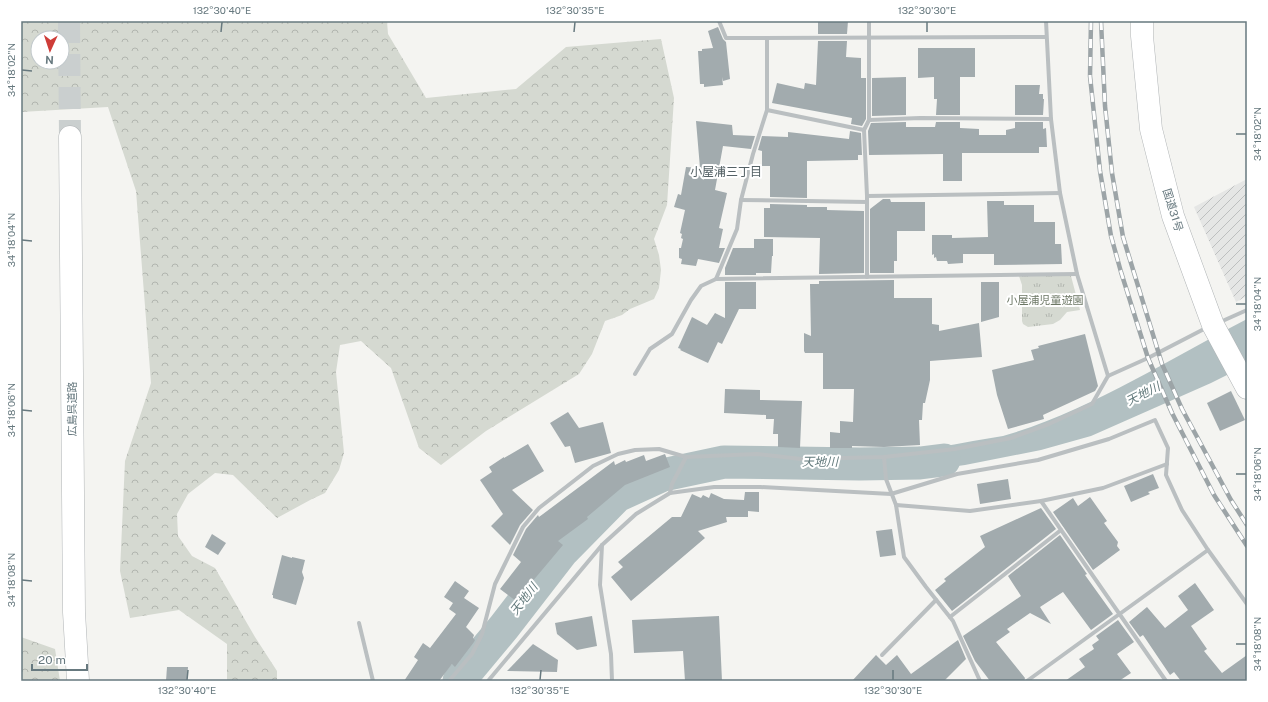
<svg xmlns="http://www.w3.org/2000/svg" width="1268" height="702" font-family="'Public Sans','Noto Sans JP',sans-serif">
	<defs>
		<pattern id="industrial-furrows" width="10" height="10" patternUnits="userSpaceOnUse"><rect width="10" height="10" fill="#e5e6e5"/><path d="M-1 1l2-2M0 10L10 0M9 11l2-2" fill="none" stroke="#bdbfbf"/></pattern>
		<pattern id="grass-tufts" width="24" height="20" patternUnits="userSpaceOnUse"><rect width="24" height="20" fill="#d5d9d1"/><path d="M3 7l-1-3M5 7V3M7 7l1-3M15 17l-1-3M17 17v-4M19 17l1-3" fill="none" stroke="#b1b5af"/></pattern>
		<pattern id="forest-crowns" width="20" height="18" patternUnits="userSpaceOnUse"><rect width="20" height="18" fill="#d5d9d1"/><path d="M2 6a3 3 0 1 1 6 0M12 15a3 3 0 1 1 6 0" fill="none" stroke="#b1b5af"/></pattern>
	</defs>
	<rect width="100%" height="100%" fill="#f4f4f1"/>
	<path fill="url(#industrial-furrows)" d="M1247 179V296L1236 302 1194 207Z"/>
	<path fill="url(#grass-tufts)" d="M1019 276H1071L1080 310 1067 312 1060 320 1053 324 1028 327 1023 324 1022 321V285Z"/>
	<g fill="url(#forest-crowns)" fill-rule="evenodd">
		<path d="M21 21H387L388 34 426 98 516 89 566 47 661 39 674 98 667 205 654 239 659 255 661 270 659 288 654 299 630 309 622 315 605 321 592 354 579 374 486 431 441 465 419 448 391 368 361 341 340 345 336 372 344 453 339 470 325 493 312 499 277 518 233 475 215 473 188 494 177 514 178 536 192 556 215 568 255 637 277 671V681H227V644L179 610 130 618 120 571 125 461 151 383 136 191 108 107 21 112ZM38 38H62V62H38Z"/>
		<path d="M21 637 55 649 60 681H21Z"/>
	</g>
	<path fill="#b2c0c2" d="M1247 319V365L1211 383 1091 436 1041 450 965 465 900 474 898 453C923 449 948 446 973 441 983 439 993 438 1003 436 1090 411 1167 360 1247 319Z"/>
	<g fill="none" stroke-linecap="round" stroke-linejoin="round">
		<path stroke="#b2c0c2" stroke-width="33" d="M459 681 504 627 562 552 617 496 663 475 724 462 860 464 920 463 944 460"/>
	</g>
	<g fill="#a2abae">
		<path d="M818 21H848L847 34H818Z"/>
		<path d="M718 27 723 39 726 42 730 79 723 81 722 77 723 85 704 87V84H700L698 51H702V49L713 48 708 31Z"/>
		<path d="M818 41H847L846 57 861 58V78H866V119L862 126 851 124 852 118 772 103 777 83 804 89 805 83 816 85Z"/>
		<path d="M918 48H975V77H960V115H936L937 99H934V77L918 78Z"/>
		<path d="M906 77V115L872 116V78Z"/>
		<path d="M1015 85H1040L1039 94H1043V99H1044L1043 115H1015Z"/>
		<path d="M696 121 732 125 733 135 755 136 751 149 723 146 715 190 727 193 719 228 723 229 719 248H725L719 263 698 259 696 266 681 264 682 259 679 258V248H681L683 239 681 238 682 234 680 233 685 210 674 207 678 194 681 195 686 167 700 168Z"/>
		<path d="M906 122V127H935L936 122H960V128L979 129V135H1006V130L1015 128V122H1043V129L1046 128 1047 147H1039V153H962V181H943V154L869 155 868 131 871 123Z"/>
		<path d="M850 131 861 133 862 155H858V160L807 161V198L770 197V166H762V151L758 150 762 136 788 137V132L849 139Z"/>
		<path d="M883 199H890L891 202H925V231H897V261H894V273H870V209Z"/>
		<path d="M987 201H1004V205H1034V222H1055V244H1061L1062 264 994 265V254H963V263L948 264 947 261H937L936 257 934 258V254L932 255V235H952V238L988 237Z"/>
		<path d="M770 204 807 205V207H827V210L864 211V273L819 274 820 238 764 237V208H770Z"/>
		<path d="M754 239H773V256H772L771 273H756V275H725V268L733 248H754Z"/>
		<path d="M894 280V298H932V324L939 325V331L979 323 982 357 930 361V380L925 403H923L922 420H919L920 445 884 447 852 446V448H830V432L840 433V421L853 422 854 389H823V353H805L804 351V333L811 336 810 284H819V281Z"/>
		<path d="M725 282H756V309H739L722 344 718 342 708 363 680 350 681 349 678 348 692 317 707 325 715 313 725 318Z"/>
		<path d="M981 282H999V317L981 322Z"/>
		<path d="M1085 334 1098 386 1095 391 1043 415 1044 419 1008 429 997 395 992 370 1034 360 1031 350 1039 348 1038 346Z"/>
		<path d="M725 389 760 390V400L802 401 800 448 778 447V434H773L774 419H766V415L724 413Z"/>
		<path d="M1231 391 1245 420 1220 431 1207 403Z"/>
		<path d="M568 412 579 428 603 422 611 453 575 463 570 446 565 447 550 423Z"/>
		<path d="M528 444 544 471 512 490 533 510 520 525 510 545 491 526 503 514 480 480 492 472 489 467 504 457V458Z"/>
		<path d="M665 454 670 467 625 485 587 517 588 519 558 541 563 545 516 601 500 589 521 562 513 555 526 529 538 515 539 517 614 461 615 465 625 460 626 462 644 455 646 461Z"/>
		<path d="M1153 474 1159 488 1148 492 1150 494 1131 502 1124 486Z"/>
		<path d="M1008 479 1011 499 980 504 977 484Z"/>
		<path d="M745 492H759V512L748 511V517H726L727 522 698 531 705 538 631 601 611 577 623 567 618 562 672 517H681L692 494 701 498 703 495 709 498 711 493 724 499 744 500Z"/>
		<path d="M1090 497 1107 521 1104 523 1118 542 1117 546 1120 550 1093 570 1053 512 1073 498 1078 506Z"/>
		<path d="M1041 508 1056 529 952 611 935 590 946 581 944 579 985 547 980 536Z"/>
		<path d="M892 529 896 555 880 557 876 531Z"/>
		<path d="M212 534 226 543 218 555 205 547Z"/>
		<path d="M1060 535 1087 574 1085 575 1113 614 1091 630 1063 592 1040 607 1051 624 1030 613 1007 629 1010 632 996 642 1025 678 1024 681H990L975 661 963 636 1021 596 1008 576Z"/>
		<path d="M282 555 292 558V557L305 560 302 572 304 578 296 605 273 598V595H272Z"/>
		<path d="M455 581 469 591 464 598 479 608 466 627 474 635 473 638 475 640 474 642 455 667 452 664 439 681H404L418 660 414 657 423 643 430 648 456 614 449 609 453 603 444 597Z"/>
		<path d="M1195 583 1214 610 1191 626 1207 649 1204 651 1222 673 1247 655V681H1181L1174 672 1170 675 1143 635 1140 637 1129 622 1147 607 1165 628 1188 610 1178 596Z"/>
		<path d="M592 616 597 646 577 650 557 634 555 623Z"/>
		<path d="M719 616 722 681H685L683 651 634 653 632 620Z"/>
		<path d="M1118 620 1134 642 1117 654 1131 673 1119 681H1065L1085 667 1079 659 1094 649 1092 645 1099 640 1096 636Z"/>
		<path d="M958 640 966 659 944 681H852L876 655 886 665 897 655 911 674Z"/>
		<path d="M533 644 558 660 557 672 507 671Z"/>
		<path d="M167 667H188L187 681H166Z"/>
	</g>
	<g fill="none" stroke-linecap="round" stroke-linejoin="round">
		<path stroke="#cacfcf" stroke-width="22" stroke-dasharray="22 11" stroke-linecap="butt" d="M69 21 70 137"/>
		<g stroke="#b0b4b6" stroke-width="23">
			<path id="trunk" d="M1142 21V36L1151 129 1173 216 1213 325 1247 388"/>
		</g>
		<g stroke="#b0b4b6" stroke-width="23">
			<path id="motorway" d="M70 137 74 612 78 681"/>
		</g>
		<g stroke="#babfc1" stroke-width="4">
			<path d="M719 21 726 38 1046 37"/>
			<path d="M1046 21 1051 119 1060 193 1077 274 1108 376"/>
			<path d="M767 110V38"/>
			<path d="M869 120 920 118 1051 119"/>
			<path d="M867 196 1060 193"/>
			<path d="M741 200 867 202"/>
			<path d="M867 277V196L864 130 869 120V21"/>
			<path d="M716 279 737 229 741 200 753 154 767 110 864 130"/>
			<path d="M1218 323 1247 310"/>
			<path d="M635 374 650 349 672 334 691 300 701 286 716 279 1077 274"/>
			<path d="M884 457 886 479 896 505 904 557 926 587 953 621 980 681"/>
			<path d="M670 493 714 487H760L891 494 957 474 1038 460 1109 439 1155 420 1168 448 1166 475 1182 510 1208 550 1247 604"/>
			<path d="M1041 501 1166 681"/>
			<path d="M896 505 970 511 1041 501 1103 488 1167 464"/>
			<path d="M602 545 600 585 611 654 612 681"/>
			<path d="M950 617 1061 530"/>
			<path d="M359 623 373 681"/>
			<path d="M882 655 936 600"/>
			<path d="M449 681 472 654 482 634 495 584 523 527 539 508 593 466 618 454 635 450 659 449 686 457 757 454 801 459 884 457 955 449 1011 438 1049 424 1092 404 1108 376 1148 358 1206 328"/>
			<path d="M488 681 602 545 636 514 670 493 672 484 686 457"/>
			<path d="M1027 681 1208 550"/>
		</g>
		<use href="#trunk" stroke="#fff" stroke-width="22"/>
		<use href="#motorway" stroke="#fff" stroke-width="22"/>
		<g stroke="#9ca4a7" stroke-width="4.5">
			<g id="rail">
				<path d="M1091 21 1090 76 1100 171 1111 236 1121 272 1148 358 1172 413 1214 495 1247 546"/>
				<path d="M1101 21 1105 106 1112 173 1123 237 1162 364 1182 409 1231 500 1247 525"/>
			</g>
		</g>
		<use href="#rail" stroke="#fff" stroke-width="3" stroke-dasharray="9" stroke-linecap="butt"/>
	</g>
	<path fill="none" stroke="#67797f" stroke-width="1.5" d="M221 32 222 22M574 32 575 22M927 32V22M22 70 32 71M1236 134H1246M22 240 32 241M1236 304H1246M22 410 32 411M1236 474H1246M22 580 32 581M1236 644H1246M187 680 188 670M540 680 541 670M893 680V670"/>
	<g text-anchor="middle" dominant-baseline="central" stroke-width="4" stroke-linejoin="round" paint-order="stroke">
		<g font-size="11" fill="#67797f" stroke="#fff">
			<text transform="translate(1173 210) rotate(73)">国道31号</text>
			<text transform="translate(72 409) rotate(-90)">広島呉道路</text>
		</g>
		<g font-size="11" fill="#6c7765" stroke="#fff">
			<text x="1045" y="300">小屋浦児童遊園</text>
		</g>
		<g font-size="12" fill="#546165" stroke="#fff">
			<text x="726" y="172">小屋浦三丁目</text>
		</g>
		<g font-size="12" font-style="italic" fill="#637a7c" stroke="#fff">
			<text transform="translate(1143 394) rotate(-27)">天地川</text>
			<text x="820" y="462">天地川</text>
			<text transform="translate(524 599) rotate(-52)">天地川</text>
		</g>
	</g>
	<rect width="1268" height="702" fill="none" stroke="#ffffff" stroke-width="44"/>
	<g transform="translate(50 50) rotate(183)"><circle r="19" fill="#ffffff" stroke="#c2c9cc"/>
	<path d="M0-3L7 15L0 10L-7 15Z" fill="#ce3d38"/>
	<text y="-6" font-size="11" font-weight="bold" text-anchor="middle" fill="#67797f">N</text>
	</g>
	<path d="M32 664v6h55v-6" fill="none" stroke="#67797f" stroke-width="2"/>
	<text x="38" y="664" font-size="12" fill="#67797f" stroke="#ffffff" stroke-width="3" paint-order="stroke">20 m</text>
	<rect x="22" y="22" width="1224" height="658" fill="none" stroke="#67797f" stroke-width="1.5"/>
	<g font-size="10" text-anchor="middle" fill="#67797f">
		<text x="222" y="14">132°30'40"E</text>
		<text x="575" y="14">132°30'35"E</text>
		<text x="927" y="14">132°30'30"E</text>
		<text transform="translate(11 70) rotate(-90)" y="4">34°18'02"N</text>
		<text transform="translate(1257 134) rotate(-90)" y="4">34°18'02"N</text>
		<text transform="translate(11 240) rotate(-90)" y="4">34°18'04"N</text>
		<text transform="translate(1257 304) rotate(-90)" y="4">34°18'04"N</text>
		<text transform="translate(11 410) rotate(-90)" y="4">34°18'06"N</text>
		<text transform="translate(1257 474) rotate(-90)" y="4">34°18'06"N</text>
		<text transform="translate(11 580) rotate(-90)" y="4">34°18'08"N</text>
		<text transform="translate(1257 644) rotate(-90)" y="4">34°18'08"N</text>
		<text x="187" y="694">132°30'40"E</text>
		<text x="540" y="694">132°30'35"E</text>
		<text x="893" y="694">132°30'30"E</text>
	</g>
</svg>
